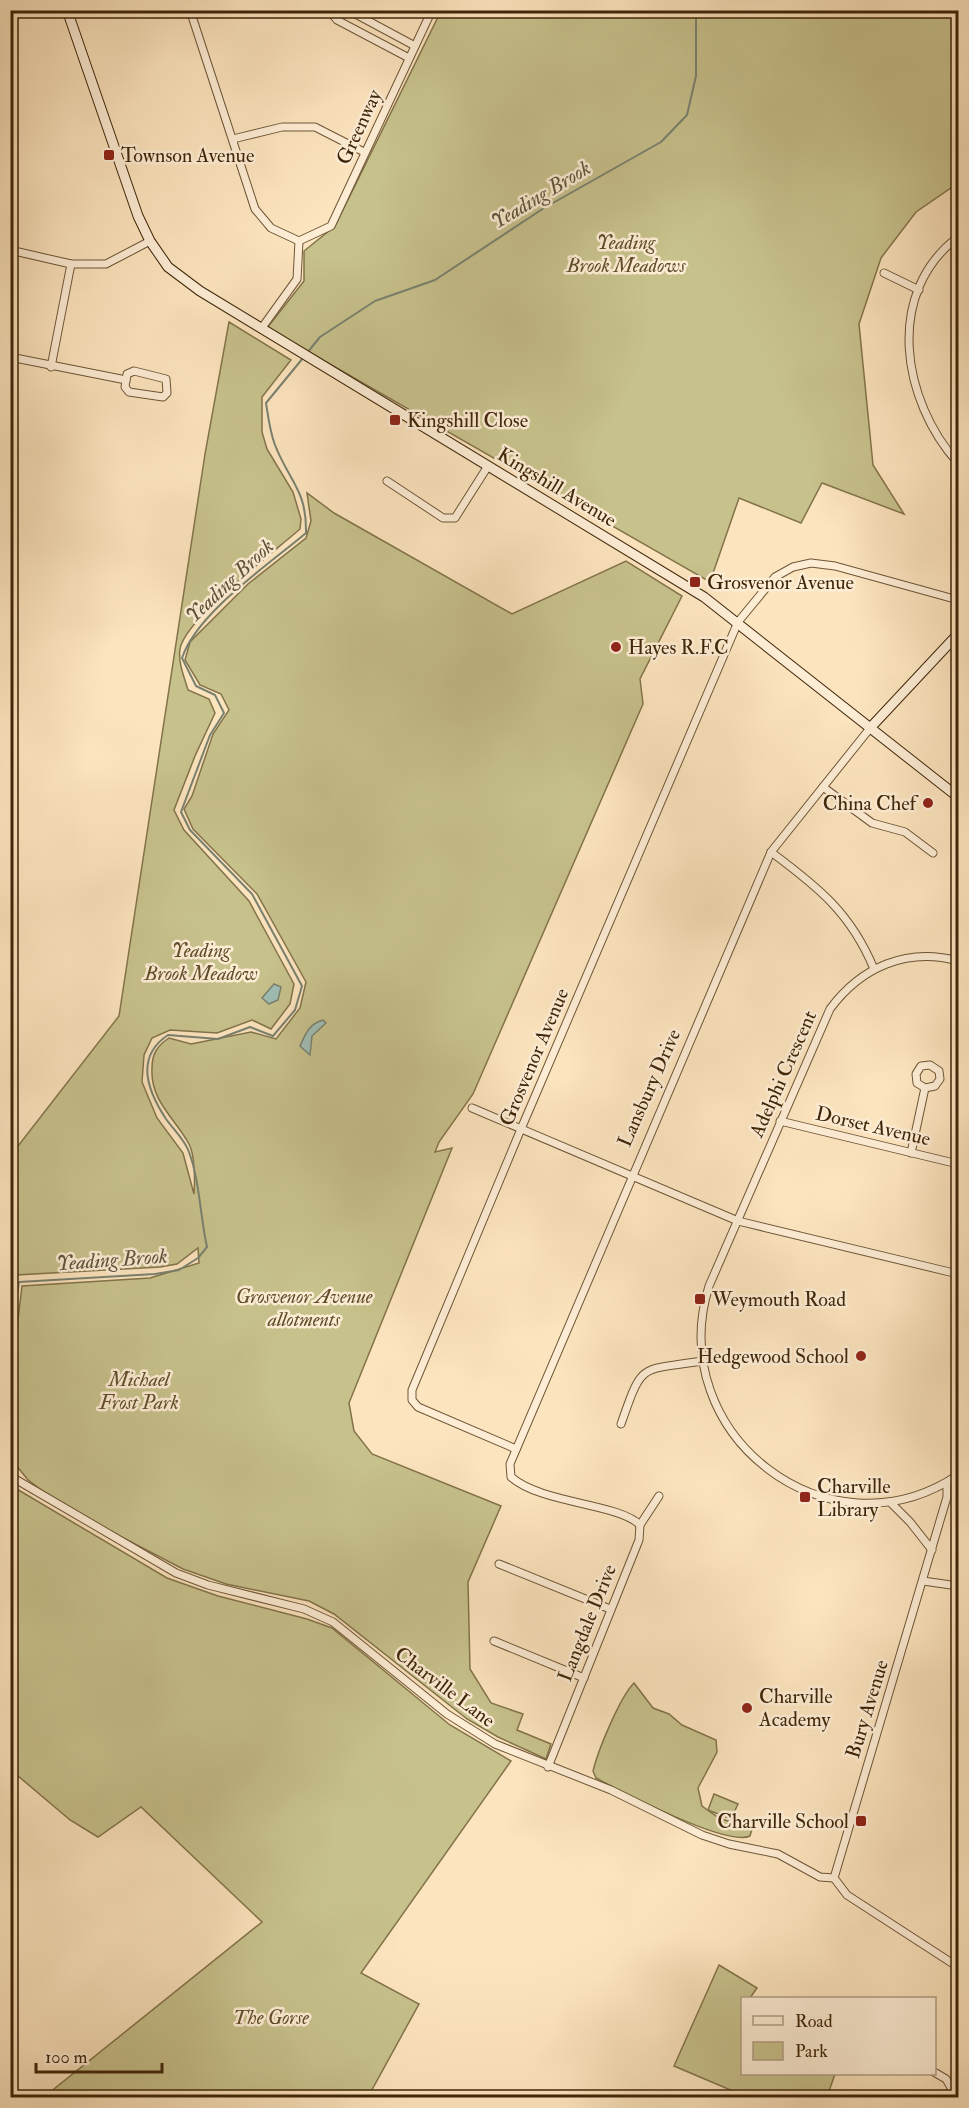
<svg xmlns="http://www.w3.org/2000/svg" width="969" height="2108" font-family="'IM FELL Double Pica',serif">
	<rect width="100%" height="100%" fill="#fce4be"/>
	<filter id="stains"><feTurbulence type="fractalNoise" baseFrequency=".00333" numOctaves="4"/><feColorMatrix values="0 0 0 0 .2 0 0 0 0 .09 0 0 0 0 .02 0 0 0 .5 -.17"/></filter>
	<radialGradient id="worn" r=".72"><stop offset=".6" stop-color="#630" stop-opacity="0"/><stop offset="1" stop-color="#630" stop-opacity=".3"/></radialGradient>
	<g fill="#c7c18c" stroke="#83734a" stroke-width="1.5">
		<path d="M441 11H958V183L916 212 881 258 859 324 873 465 904 514 822 483 801 523 739 498 710 582 267 328 304 281V251L335 226Z"/>
		<path d="M229 322 291 360 262 397V432L267 449 293 492 301 519 300 529C274 552 185 619 180 649 178 663 184 676 188 690L209 699 215 713 195 756 174 810 184 830 249 901 294 984 290 1004 271 1029 252 1020 217 1033 170 1030 152 1038 144 1055 142 1082 157 1118 183 1153 194 1194C195 1182 195 1155 189 1144 175 1118 150 1101 152 1068 152 1054 157 1046 169 1038L191 1044 251 1032 276 1039 300 1008 306 982 257 894 193 829 184 809 192 796 213 734 229 710 221 694 200 685 185 660 190 642 248 584 306 538 311 521 307 493 334 513 512 614 626 561 682 596 640 679 643 704 473 1094 439 1142 435 1152 452 1148 349 1403 354 1431 372 1454 501 1506 468 1582 470 1669 491 1703 523 1714 517 1730 551 1744 546 1759 498 1737 467 1719 334 1614 309 1601 226 1584 183 1569 66 1508 28 1480 11 1459V1350L17 1328 22 1286 150 1278 199 1263 198 1248 177 1264 160 1267 16 1275 11 1311V1155L119 1016 205 454Z"/>
		<path d="M10 1485 167 1578 218 1596 307 1619 332 1628 450 1725 511 1761 361 1973 419 2004 368 2097H44L262 1922 141 1807 98 1837 70 1820 11 1770Z"/>
		<path d="M634 1683 653 1708 669 1714 682 1725 716 1740 717 1752 698 1788 702 1806 719 1818 752 1829 750 1836C727 1847 622 1792 596 1778L593 1771C598 1750 620 1697 634 1683Z"/>
		<path d="M714 1794 738 1804 731 1819 708 1810Z"/>
		<path d="M719 1965 757 1988 750 1998H742V2074H835L827 2097H747L674 2066Z"/>
	</g>
	<g fill="#a0beb6" stroke="#798170" stroke-width="1.5">
		<path d="M274 984 281 987 278 1000 269 1004 262 998Z"/>
		<path d="M323 1020 326 1023 312 1036 310 1055 300 1046C306 1033 309 1024 323 1020Z"/>
	</g>
	<g fill="none" stroke-linecap="round" stroke-linejoin="round">
		<g stroke="#798170" stroke-width="2">
			<path d="M307 353 320 337 375 301 435 280 544 208 661 142 687 115 696 76V10"/>
			<path d="M10 1334 19 1282 155 1274 179 1270 198 1258 207 1247C200 1216 200 1182 189 1152 185 1140 173 1129 166 1119 147 1090 135 1057 168 1035L218 1039 250 1027 273 1036 295 1010 302 986 252 894 190 830 181 812 210 735 224 713 215 695 196 686 182 658C197 613 268 565 306 533 307 490 289 481 275 445 270 432 268 416 266 403L303 358"/>
		</g>
		<g stroke="#6e5536" stroke-width="9">
			<g id="street">
				<path d="M190 10 255 209 271 228 299 241"/>
				<path d="M329 10 337 20 409 58"/>
				<path d="M348 10 415 46"/>
				<path d="M233 139 282 127H315L364 152"/>
				<path d="M958 237C884 293 902 401 958 463"/>
				<path d="M299 241 331 226 432 10"/>
				<path d="M10 250 71 264H106L150 241"/>
				<path d="M884 273 919 290"/>
				<path d="M261 329 297 279 299 241"/>
				<path d="M10 357 126 380"/>
				<path d="M51 367 71 264"/>
				<path d="M134 371 166 379 167 393 163 397 129 392 125 387 127 374Z"/>
				<path d="M387 481 443 518H455L488 466"/>
				<path d="M823 787 872 823 905 832 933 853"/>
				<path d="M771 852C818 887 851 913 874 969"/>
				<path d="M958 961C907 947 861 967 830 1009L709 1286C663 1434 828 1562 958 1475"/>
				<path d="M472 1108 738 1221 958 1274"/>
				<path d="M780 1121 958 1164"/>
				<path d="M911 1153 925 1088 917 1083 916 1074 921 1066 930 1065 939 1071 940 1079 935 1086 925 1088"/>
				<path d="M621 1424C643 1361 639 1371 702 1361"/>
				<path d="M516 1449 418 1407 412 1400V1390L521 1129 738 622 775 577 793 567 811 563 835 566 958 600"/>
				<path d="M10 1476 176 1573 208 1585 304 1609 333 1622 447 1714 495 1744 611 1790 702 1835 729 1844 778 1854 820 1877 834 1878"/>
				<path d="M890 1502 910 1522 932 1550"/>
				<path d="M640 1525C618 1503 542 1504 511 1477L510 1464 771 852 871 727"/>
				<path d="M499 1564 610 1609"/>
				<path d="M923 1581 958 1586"/>
				<path d="M494 1641 584 1678"/>
				<path d="M548 1767 639 1540 640 1525 659 1496"/>
				<path d="M834 1878 947 1497V1483"/>
				<path d="M834 1878 847 1895 958 1967"/>
				<path d="M934 2072 946 2079 953 2091"/>
				<path d="M940 2098 958 2088"/>
			</g>
		</g>
		<g stroke="#3f2508" stroke-width="11">
			<g id="secondary">
				<path d="M67 10 138 216 150 241 168 267 200 291 704 597 958 797"/>
				<path d="M871 727 958 634"/>
			</g>
		</g>
		<use href="#street" stroke="#fdedd5" stroke-width="7"/>
		<use href="#secondary" stroke="#fdedd5" stroke-width="9"/>
	</g>
	<g fill="#8f2418" stroke="#fdedd5" stroke-width="2">
		<rect x="103" y="149" width="12" height="12" rx="3"/>
		<rect x="389" y="414" width="12" height="12" rx="3"/>
		<rect x="689" y="576" width="12" height="12" rx="3"/>
		<circle cx="616" cy="647" r="6"/>
		<circle cx="928" cy="803" r="6"/>
		<rect x="694" y="1293" width="12" height="12" rx="3"/>
		<circle cx="861" cy="1356" r="6"/>
		<rect x="799" y="1491" width="12" height="12" rx="3"/>
		<circle cx="747" cy="1708" r="6"/>
		<rect x="855" y="1815" width="12" height="12" rx="3"/>
	</g>
	<g text-anchor="middle" dominant-baseline="central" stroke-width="5" stroke-linejoin="round" paint-order="stroke">
		<g font-size="20" fill="#3f2508" stroke="#fdedd5">
			<text transform="translate(359 127) rotate(-65)">Greenway</text>
			<text transform="translate(557 487) rotate(31)">Kingshill Avenue</text>
			<text transform="translate(534 1057) rotate(-67)">Grosvenor Avenue</text>
			<text transform="translate(783 1074) rotate(-66)">Adelphi Crescent</text>
			<text transform="translate(649 1088) rotate(-66)">Lansbury Drive</text>
			<text transform="translate(873 1126) rotate(13)">Dorset Avenue</text>
			<text transform="translate(587 1623) rotate(-68)">Langdale Drive</text>
			<text transform="translate(445 1687) rotate(37)">Charville Lane</text>
			<text transform="translate(867 1709) rotate(-73)">Bury Avenue</text>
		</g>
		<g font-size="20" fill="#3f2508" stroke="#fdedd5" text-anchor="start">
			<text x="121" y="155">Townson Avenue</text>
			<text x="407" y="420">Kingshill Close</text>
			<text x="707" y="582">Grosvenor Avenue</text>
			<text x="628" y="647">Hayes R.F.C</text>
			<text x="916" y="803" text-anchor="end">China Chef</text>
			<text x="712" y="1299">Weymouth Road</text>
			<text x="849" y="1356" text-anchor="end">Hedgewood School</text>
			<text x="817" y="1486">Charville<tspan x="817" dy="23">Library</tspan></text>
			<text x="759" y="1696">Charville<tspan x="759" dy="23">Academy</tspan></text>
			<text x="849" y="1821" text-anchor="end">Charville School</text>
		</g>
		<g font-size="20" font-style="italic" fill="#614c29" stroke="#fdedd5">
			<text x="626" y="242">Yeading<tspan x="626" dy="23">Brook Meadows</tspan></text>
			<text x="201" y="950">Yeading<tspan x="201" dy="23">Brook Meadow</tspan></text>
			<text x="304" y="1296">Grosvenor Avenue<tspan x="304" dy="23">allotments</tspan></text>
			<text x="139" y="1379">Michael<tspan x="139" dy="23">Frost Park</tspan></text>
			<text x="271" y="2017">The Gorse</text>
		</g>
		<g font-size="21" font-style="italic" fill="#5c533c" stroke="#fdedd5">
			<text transform="translate(541 195) rotate(-31)">Yeading Brook</text>
			<text transform="translate(230 581) rotate(-43)">Yeading Brook</text>
			<text transform="translate(112 1260) rotate(-4)">Yeading Brook</text>
		</g>
	</g>
	<rect width="969" height="2108" fill="none" stroke="#fce4be" stroke-width="36"/>
	<rect x="12" y="12" width="945" height="2084" fill="none" stroke="#3f2508" stroke-width="3"/>
	<rect x="18" y="18" width="933" height="2072" fill="none" stroke="#3f2508" stroke-width="1.5"/>
	<rect x="741" y="1997" width="195" height="78" fill="#fdedd5" stroke="#b19d83" stroke-width="1.5"/>
	<rect x="753" y="2016" width="30" height="9" fill="#fdedd5" stroke="#b19d83" stroke-width="1.5"/>
	<text x="795" y="2027" font-size="18" fill="#3f2508">Road</text>
	<rect x="753" y="2042" width="30" height="18" fill="#c7c18c" stroke="#b19d83" stroke-width="1.5"/>
	<text x="795" y="2057" font-size="18" fill="#3f2508">Park</text>
	<path d="M36 2063v9h126v-9" fill="none" stroke="#3f2508" stroke-width="3"/>
	<text x="45" y="2063" font-size="18" fill="#3f2508" stroke="#fdedd5" stroke-width="4.5" paint-order="stroke">100 m</text>
	<rect width="100%" height="100%" filter="url(#stains)"/>
	<rect width="100%" height="100%" fill="url(#worn)"/>
</svg>
